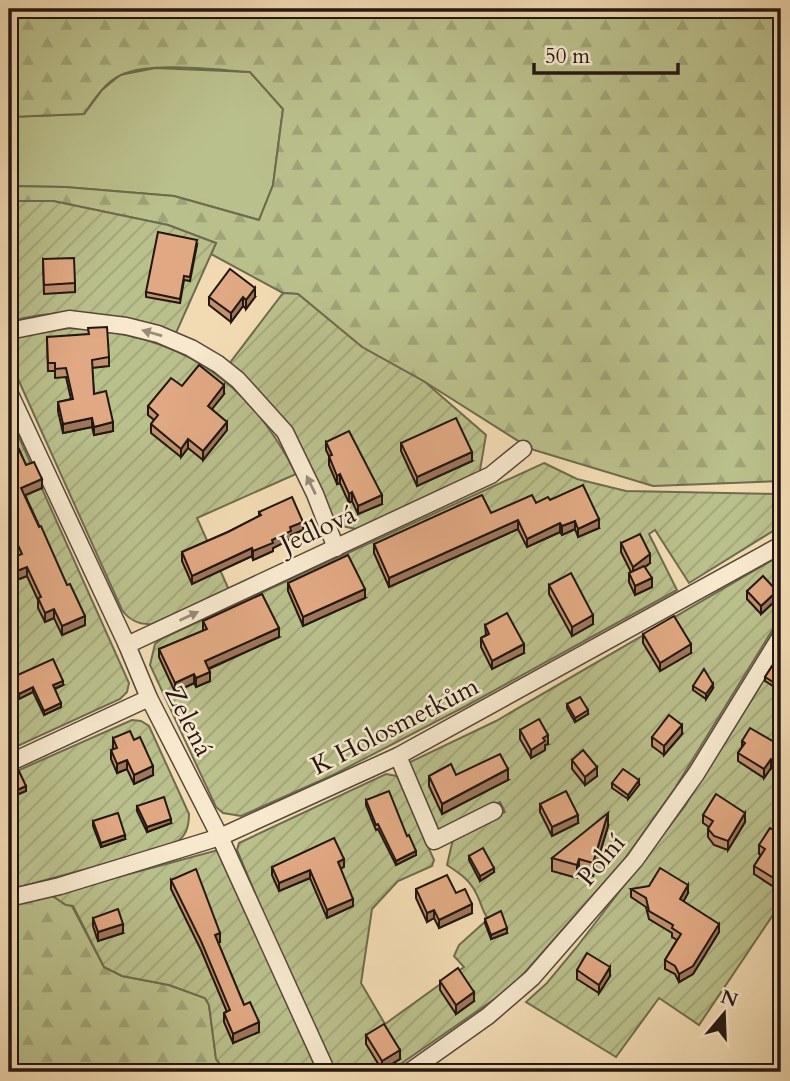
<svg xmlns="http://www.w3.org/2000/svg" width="790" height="1081" font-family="Cardo,serif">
	<defs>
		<pattern id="forest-firs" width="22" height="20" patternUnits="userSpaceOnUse" patternTransform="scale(1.75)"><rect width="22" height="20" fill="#bac08c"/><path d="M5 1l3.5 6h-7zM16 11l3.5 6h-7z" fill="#a0a478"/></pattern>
		<pattern id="garden-furrows" width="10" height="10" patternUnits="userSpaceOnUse" patternTransform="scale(1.75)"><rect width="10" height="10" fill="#bac08c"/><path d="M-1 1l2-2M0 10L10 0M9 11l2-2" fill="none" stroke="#a0a478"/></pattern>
	</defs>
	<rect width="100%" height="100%" fill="#f2dbb3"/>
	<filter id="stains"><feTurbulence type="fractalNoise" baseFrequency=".00286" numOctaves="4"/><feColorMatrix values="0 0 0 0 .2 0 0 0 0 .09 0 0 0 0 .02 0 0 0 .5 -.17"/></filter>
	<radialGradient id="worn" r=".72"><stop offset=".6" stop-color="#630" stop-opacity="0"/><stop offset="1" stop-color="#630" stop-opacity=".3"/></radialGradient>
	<path fill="#bac08c" stroke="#6e6c4f" stroke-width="2" d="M155 68 250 72 283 109 273 185 259 220 174 196 65 187 9 186V117L84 114 102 90 120 75Z"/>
	<g fill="url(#forest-firs)" stroke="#6e6c4f" stroke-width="2">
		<path d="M9 9H781V481L653 486 531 449 425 382 362 347 298 294 283 293 211 254 216 243 168 225 53 201H9V186L65 187 174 196 259 220 273 185 283 109 250 72C216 70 151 61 121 75 105 82 94 100 84 114L9 117Z"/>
		<path d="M51 895 72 906 104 967 122 976 169 985 205 998 209 1005 216 1058 226 1072H9V903Z"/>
	</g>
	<g fill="url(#garden-furrows)" stroke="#6e6c4f" stroke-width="2">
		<path d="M9 201H53L168 225 216 243 176 333C122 314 64 305 9 322Z"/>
		<path d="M283 293 298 294 362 347 425 382 486 435 479 476 356 529 342 526 333 517C306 459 282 403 229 364Z"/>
		<path d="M70 328C177 333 248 378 296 474L197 518 229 590 152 624C139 625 130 621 122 610L9 359 11 342 17 336Z"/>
		<path d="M9 415 129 683 127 692 120 699 9 750Z"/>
		<path d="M544 463 577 479 626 491 781 494V526L689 583 655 530 649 534 677 590 466 706 333 775 241 816 223 813 216 807 150 665 155 644 163 638Z"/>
		<path d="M781 555V616L675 788 624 860 512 987 389 1072H330L237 850 239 843 386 774 397 776 434 860 432 866 398 881 372 909 361 983 385 1024 464 967 454 956 459 945 488 919C482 911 481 902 476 893 469 879 459 873 447 865L454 835 505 812 500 802 440 831 431 828 404 765 496 721Z"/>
		<path d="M763 679 777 689 781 683V903L699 1025 659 998 616 1057 526 1002 547 983 576 948 685 806Z"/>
		<path d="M132 720 141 721 149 726 189 814C189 829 185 839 170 846L9 890V799L26 791 17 771Z"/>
		<path d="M218 850 226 854 318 1072H226L216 1059 209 1005 205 998 169 985 122 976 104 967 73 906 66 905 51 895Z"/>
	</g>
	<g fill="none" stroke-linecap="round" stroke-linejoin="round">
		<g stroke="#57483a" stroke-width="19">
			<g id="street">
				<path d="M9 331 69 319 126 326 158 334 191 348 218 364 238 380 285 432 315 494 336 548"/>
				<path d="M9 392 127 645 149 698 220 837 327 1072"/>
				<path d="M127 645 491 475 523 449"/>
				<path d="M398 756 434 841 494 811"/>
				<path d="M9 763 149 698"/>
				<path d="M9 898 60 886 220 837 398 756 781 545"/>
				<path d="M409 1072 488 1016 532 978 635 860 696 774 781 636"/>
			</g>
		</g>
		<use href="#street" stroke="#f7e8ce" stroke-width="16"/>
	</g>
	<g fill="#c29171" stroke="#231712" stroke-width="2">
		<path d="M197 245 190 281 184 280 180 303 146 297V292Z"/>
		<path d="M43 259 75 283V292L44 294Z"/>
		<path d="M209 297H255L246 309 243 306 231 322 209 305Z"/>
		<path d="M47 337 109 357V366L92 368 94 394 113 431 94 435 92 427 63 433 58 411V402L71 399 66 377 55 378V371H48Z"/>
		<path d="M182 386 224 394 212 409 227 430 203 460 188 448 181 457 151 433V424L154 420 148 415V406Z"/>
		<path d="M9 428 26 465 42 488 25 495 85 625 62 635 54 618 45 622 38 608V600L27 576 9 583V559L18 555 9 534Z"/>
		<path d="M326 442 382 504 358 514 352 501 349 503 340 483 337 484 329 465V456L326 450Z"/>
		<path d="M401 443 472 461 417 486 401 451Z"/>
		<path d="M550 500 599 528 578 537 575 529 562 535 560 532 527 547 518 529 389 587 374 553V544L491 513Z"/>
		<path d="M259 512 303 530 291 535V539L273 548V551L253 560 252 556 192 584 182 561V552L228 532 259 516Z"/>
		<path d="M621 543 650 563 645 567 652 587 635 595 629 582V573L631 572 621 552Z"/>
		<path d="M288 583 365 598 303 626 288 591Z"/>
		<path d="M549 585 593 624 572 636 549 594Z"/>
		<path d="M747 591 777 599 761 614 747 599Z"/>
		<path d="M203 621 279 637 209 669 210 681 196 687 194 683 175 692 159 657V649L203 631Z"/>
		<path d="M485 625 524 653 492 669 481 647V638L486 635Z"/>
		<path d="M643 634 691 653 660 671 643 643Z"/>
		<path d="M778 657V689L765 681V677Z"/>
		<path d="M11 678 63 685 55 689 61 707 44 715 33 692 19 699 11 683Z"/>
		<path d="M693 686 713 688 706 699 693 690Z"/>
		<path d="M567 704 588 714 575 722 567 708Z"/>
		<path d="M520 730 548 744 545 745V750L531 758 520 739Z"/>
		<path d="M682 734 664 755 652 746V737Z"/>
		<path d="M113 738 153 775 134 784 127 769 117 773 111 759V750L113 749Z"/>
		<path d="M742 741 781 746 780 774 771 768 764 778 738 761V753L742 747Z"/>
		<path d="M572 760 597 776 585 785 572 769Z"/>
		<path d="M456 775 508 780 442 814 429 786V776Z"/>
		<path d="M612 783 639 785 628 799 612 788Z"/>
		<path d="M366 800 407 836 416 855 396 865 378 829 376 830 366 805Z"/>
		<path d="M540 804 578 823 552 836 540 812Z"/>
		<path d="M137 806 171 823 147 832 137 811Z"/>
		<path d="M703 815 745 822 728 850 714 845 708 837V829L709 827 703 823Z"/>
		<path d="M93 821 125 839 101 847 93 826Z"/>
		<path d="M608 826 593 876 579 871 577 878 552 871V858Z"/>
		<path d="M781 835V889L780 891 754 874V866L761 855 759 854V845Z"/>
		<path d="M469 856 494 872 480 881 469 860Z"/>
		<path d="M272 867H344L340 868 353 906 327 918 310 878 279 891 272 875Z"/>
		<path d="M171 880 220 942 218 943 244 1005 259 1032 233 1043 224 1022V1013L227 1012 201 950 171 889Z"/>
		<path d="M416 889 456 893 472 913 439 928 434 918 427 922 416 898Z"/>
		<path d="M631 889 688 893 683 901 719 932 693 974 679 982 675 974 665 969V960L677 940 672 937V933L649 919 646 907 631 897Z"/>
		<path d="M93 918 123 933 98 941 93 926Z"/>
		<path d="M485 919 507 933 491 939 485 923Z"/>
		<path d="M577 970 610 976 599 993 577 979Z"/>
		<path d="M440 981 474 1001 456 1014 440 990Z"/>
		<path d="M366 1035 400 1059 382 1070 366 1044Z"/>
	</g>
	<g fill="#9e765c" stroke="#231712" stroke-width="2">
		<path d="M15 287V299L9 301V289Z"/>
		<path d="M255 288V297L246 309V300Z"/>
		<path d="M243 297V306L231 322V313Z"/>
		<path d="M224 385V394L208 414V406Z"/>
		<path d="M92 418V427L63 433V424Z"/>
		<path d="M113 422V431L94 435V427Z"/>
		<path d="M227 422V430L203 460V451Z"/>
		<path d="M188 439V448L181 457V449Z"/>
		<path d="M472 452V461L417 486V477Z"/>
		<path d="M340 474V483L337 484V476Z"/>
		<path d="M42 479V488L21 497V488Z"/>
		<path d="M352 492V501L349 503V494Z"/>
		<path d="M382 495V504L358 514V506Z"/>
		<path d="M599 519V528L578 537V529Z"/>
		<path d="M518 520V529L389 587V578Z"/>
		<path d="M575 521V529L562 535V526Z"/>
		<path d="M303 522V530L291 535V539L273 548V551L253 560V551L290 527Z"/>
		<path d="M560 523V532L527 547V539Z"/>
		<path d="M252 548V556L192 584V576Z"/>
		<path d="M650 554V563L633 576V567Z"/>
		<path d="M27 567V576L9 583V574Z"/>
		<path d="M652 578V587L635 595V586Z"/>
		<path d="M365 589V598L303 626V617Z"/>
		<path d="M777 591V599L761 614V606Z"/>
		<path d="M54 609V618L45 622V613Z"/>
		<path d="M593 615V624L572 636V627Z"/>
		<path d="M85 616V625L62 635V626Z"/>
		<path d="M279 628V637L205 670V661Z"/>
		<path d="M524 644V653L492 669V661Z"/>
		<path d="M691 644V653L660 671V663Z"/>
		<path d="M210 672V681L196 687V678Z"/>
		<path d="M194 674V683L175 692V683Z"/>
		<path d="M63 681V685L53 689V685Z"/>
		<path d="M713 684V688L706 699V694Z"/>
		<path d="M33 687V692L19 699V694Z"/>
		<path d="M61 703V707L44 715V711Z"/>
		<path d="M588 710V714L575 722V718Z"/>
		<path d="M682 725V734L664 755V746Z"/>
		<path d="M548 735V744L545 745V750L531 758V750L543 738Z"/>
		<path d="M771 759V768L764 778V769Z"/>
		<path d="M127 760V769L117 773V764Z"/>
		<path d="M153 766V775L134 784V775Z"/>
		<path d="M597 767V776L585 785V777Z"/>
		<path d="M508 769V780L442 814V804Z"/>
		<path d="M639 780V785L628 799V795Z"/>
		<path d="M26 786V791L9 798V794Z"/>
		<path d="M608 813V826L593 876V863Z"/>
		<path d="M745 813V822L728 850V841Z"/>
		<path d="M578 815V823L552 836V827Z"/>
		<path d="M171 819V823L147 832V827Z"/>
		<path d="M125 835V839L101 847V843Z"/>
		<path d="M416 851V855L396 865V861Z"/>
		<path d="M344 859V867L338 870V862Z"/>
		<path d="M579 859V871L577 878V865Z"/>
		<path d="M494 868V872L480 881V876Z"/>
		<path d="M310 870V878L279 891V883Z"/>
		<path d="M688 885V893L680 908V899Z"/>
		<path d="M353 899V906L327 918V910Z"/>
		<path d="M472 904V913L439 928V920Z"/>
		<path d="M434 910V918L427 922V913Z"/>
		<path d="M123 924V933L98 941V932Z"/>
		<path d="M719 924V932L693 974 679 982V974Z"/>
		<path d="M507 928V933L491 939V935Z"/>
		<path d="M220 933V942L215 945V935Z"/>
		<path d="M610 967V976L599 993V985Z"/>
		<path d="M474 992V1001L456 1014V1005Z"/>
		<path d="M259 1022V1032L233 1043V1034Z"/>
		<path d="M400 1050V1059L382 1070V1061Z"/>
	</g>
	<g fill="#e1a983" stroke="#231712" stroke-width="2">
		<path d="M158 232 197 240 190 277 184 276 180 299 146 292Z"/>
		<path d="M74 258 75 283 44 285 43 259Z"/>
		<path d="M230 269 255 288 246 300 243 297 231 313 209 297Z"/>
		<path d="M9 271H10L15 287 9 289Z"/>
		<path d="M107 327 109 357 92 360 94 394 106 391 113 422 94 427 92 418 63 424 58 402 73 399 66 368 55 369V363H48L47 337 89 334 88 328Z"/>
		<path d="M199 365 224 385 208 406 227 422 203 451 188 439 181 449 151 424 158 415 148 406 171 378 182 386Z"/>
		<path d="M456 418 472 452 417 477 401 443Z"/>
		<path d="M9 428 26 465 34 462 42 479 21 488 39 527 41 526 67 585 70 584 85 616 62 626 54 609 45 613 38 598 41 597 27 567 9 574V559L22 554 9 525Z"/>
		<path d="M349 431 382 495 358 506 352 492 349 494 340 474 337 476 329 456 332 455 326 442Z"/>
		<path d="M583 485 599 519 578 529 575 521 562 526 560 523 527 539 518 520 389 578 374 544 482 495 491 513 532 495 536 503 548 497 550 500Z"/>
		<path d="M292 497 303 522 290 527 291 531 272 540 273 543 253 551 252 548 192 576 182 552 228 532 261 515 259 512Z"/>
		<path d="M640 534 650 554 633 567 621 543Z"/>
		<path d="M348 555 365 589 303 617 288 583Z"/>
		<path d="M644 566 652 578 635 586 629 573Z"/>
		<path d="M571 573 593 615 572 627 549 585Z"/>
		<path d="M763 576 777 591 761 606 747 591Z"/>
		<path d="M262 594 279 628 205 661 210 672 196 678 194 674 175 683 159 649 207 629 203 621Z"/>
		<path d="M507 613 524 644 492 661 481 638 489 634 485 625Z"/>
		<path d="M674 616 691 644 660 663 643 634Z"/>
		<path d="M778 657 781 659V679L778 685 765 677Z"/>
		<path d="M53 659 63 681 53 685 61 703 44 711 33 687 19 694 11 678Z"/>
		<path d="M704 669 713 684 706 694 693 686Z"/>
		<path d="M580 697 588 710 575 718 567 704Z"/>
		<path d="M669 715 682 725 664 746 652 737Z"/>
		<path d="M539 719 548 735 543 738 545 741 531 750 520 730Z"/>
		<path d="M750 728 781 746V763L780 765 771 759 764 769 738 753 745 743 742 741Z"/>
		<path d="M130 731 134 740 140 737 153 766 134 775 127 760 117 764 111 750 117 748 113 738Z"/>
		<path d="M583 750 597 767 585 777 572 760Z"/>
		<path d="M500 754 508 769 442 804 429 776 451 764 456 775Z"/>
		<path d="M17 767 26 786 9 794V770Z"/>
		<path d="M623 769 639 780 628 795 612 783Z"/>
		<path d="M389 791 407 836 409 835 416 851 396 861 378 824 376 825 366 800Z"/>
		<path d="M566 791 578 815 552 827 540 804Z"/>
		<path d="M716 794 745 813 728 841 714 836 708 829 713 821 703 815Z"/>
		<path d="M164 797 171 819 147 827 137 806Z"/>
		<path d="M118 813 125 835 101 843 93 821Z"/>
		<path d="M608 813 593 863 579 859 577 865 552 858Z"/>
		<path d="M770 828 781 835 780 882 754 866 765 849 759 845Z"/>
		<path d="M334 838 344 859 338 862 353 899 327 910 310 870 279 883 272 867Z"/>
		<path d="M483 848 494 868 480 876 469 856Z"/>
		<path d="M660 868 688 885 680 899 719 924 693 966 679 974 675 966 665 960 681 934 672 928 673 925 649 911 646 898 631 889 649 886Z"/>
		<path d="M196 869 220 933 215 935 244 1005 250 1002 259 1022 233 1034 224 1013 230 1010 201 941 171 880Z"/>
		<path d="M447 875 456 893 465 889 472 904 439 920 434 910 427 913 416 889Z"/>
		<path d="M118 909 123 924 98 932 93 918Z"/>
		<path d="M501 911 507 928 491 935 485 919Z"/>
		<path d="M587 953 610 967 599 985 577 970Z"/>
		<path d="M458 968 474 992 456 1005 440 981Z"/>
		<path d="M384 1024 400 1050 382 1061 366 1035Z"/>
	</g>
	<defs><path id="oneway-solid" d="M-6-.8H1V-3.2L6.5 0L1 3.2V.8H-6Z" transform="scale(1.75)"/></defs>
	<g fill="#988a79">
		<use href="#oneway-solid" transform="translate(152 333) rotate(-164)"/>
		<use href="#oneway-solid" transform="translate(311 485) rotate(-116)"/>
		<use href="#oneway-solid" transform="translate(189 616) rotate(-25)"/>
	</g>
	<g text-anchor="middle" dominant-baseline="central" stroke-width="5" stroke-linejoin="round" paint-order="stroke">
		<g font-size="26" fill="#231712" stroke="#f7e8ce">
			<text transform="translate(318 529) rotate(-25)">Jedlová</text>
			<text transform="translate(189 721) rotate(63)">Zelená</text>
			<text transform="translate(395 726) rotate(-27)">K Holosmetkům</text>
			<text transform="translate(601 860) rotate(-50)">Polní</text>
		</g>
	</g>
	<rect width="790" height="1081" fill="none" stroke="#f2dbb3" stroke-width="35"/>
	<rect x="10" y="10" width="769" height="1060" fill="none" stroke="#231712" stroke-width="3.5"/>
	<rect x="18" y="18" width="755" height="1046" fill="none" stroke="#231712" stroke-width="2"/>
	<g transform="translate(724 1014) rotate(19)" stroke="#f7e8ce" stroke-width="5" paint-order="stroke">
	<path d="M0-5L12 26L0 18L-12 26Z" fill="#231712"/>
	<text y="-10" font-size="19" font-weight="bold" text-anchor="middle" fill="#231712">N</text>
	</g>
	<path d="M534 63v10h144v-10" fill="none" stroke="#231712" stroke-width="3.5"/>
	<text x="545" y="63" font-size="21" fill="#231712" stroke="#f7e8ce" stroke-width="5" paint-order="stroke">50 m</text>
	<rect width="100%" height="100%" filter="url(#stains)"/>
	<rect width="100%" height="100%" fill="url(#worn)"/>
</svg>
